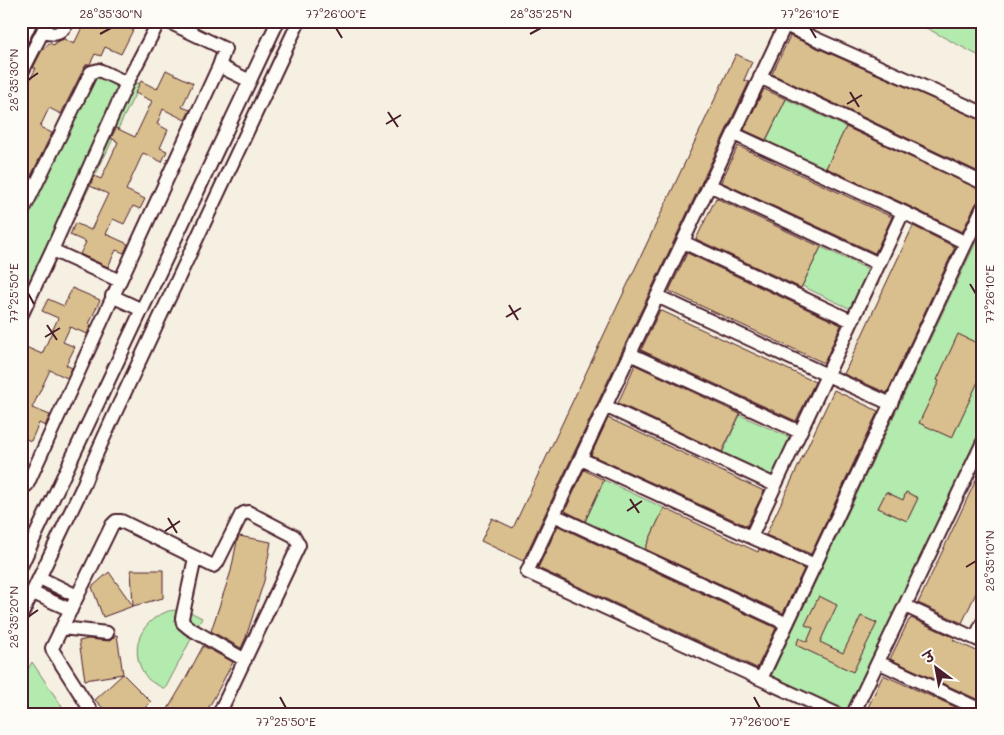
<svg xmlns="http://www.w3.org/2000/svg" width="1004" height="735" font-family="Mali,'Playpen Sans Deva',sans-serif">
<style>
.green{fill:#b3eaad;stroke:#7e846c}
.building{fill:#d9be8e;stroke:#4a1f2b}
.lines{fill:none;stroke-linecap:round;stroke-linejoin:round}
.minor-casing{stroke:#4a1f2b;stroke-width:16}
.minor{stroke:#fdfcf7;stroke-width:12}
.ticks{fill:none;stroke:#4a1f2b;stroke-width:2}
.neatline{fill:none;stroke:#4a1f2b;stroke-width:2}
.ticks-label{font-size:12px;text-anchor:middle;fill:#4a1f2b}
</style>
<rect width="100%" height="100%" fill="#f6f0e2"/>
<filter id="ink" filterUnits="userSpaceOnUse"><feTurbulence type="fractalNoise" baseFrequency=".02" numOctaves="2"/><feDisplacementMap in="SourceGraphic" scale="10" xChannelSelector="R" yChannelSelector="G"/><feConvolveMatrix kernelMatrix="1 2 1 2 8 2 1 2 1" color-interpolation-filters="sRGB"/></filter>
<g filter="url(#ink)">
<path class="green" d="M913 21H980L983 23V58Z
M99 64 140 84 21 327V223Z
M786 99 846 127 826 169 766 141Z
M983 227V427L847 714H846L770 678Z
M821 247 872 271 853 310 802 286Z
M740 415 793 439 775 478 722 454Z
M604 480 664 508 645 550 585 522Z
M186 610 202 618 165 689C160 686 152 683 148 679 128 655 137 623 166 612 172 609 179 611 186 610Z
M32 662 67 714H21V682Z"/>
<path class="building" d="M85 21H119L134 28 121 54 105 47 101 56 95 54 90 64 86 65 84 68 61 114 49 108 40 127 52 133 26 186 21 184V98L36 68H33L41 52 49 43 54 45 56 42 64 39 74 44Z
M790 36 983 121V174L772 74Z
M736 54 752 62 744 80 749 82 523 561 481 541 492 518 513 528Z
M166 70 193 83 182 107 190 110 185 120 163 109 157 124 168 130 160 148 167 151 162 162 143 153 126 190 145 199 140 209 133 206 124 224 113 219 106 234 128 244 124 253 116 250 108 267 80 254 86 242 70 235 75 223 91 230 108 194 90 186 94 176 101 179 118 142 111 138 116 128 135 137 152 101 135 93 141 81 157 89Z
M764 89 786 99 766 140 744 130Z
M846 127 983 191V195L981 199 976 204 962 232 907 205 826 168Z
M738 146 892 217 875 253 721 182Z
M716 198 821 247 801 288 696 239Z
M913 226 955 247 887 393 844 374Z
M687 253 841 325 824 363 669 291Z
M72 288 100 300 89 324 91 325 87 334 70 327 63 342 75 347 66 365 72 368 67 378 50 370 32 408 50 415 45 426 39 423 31 441 21 437V367L25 359 21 357V345L42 354 58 318 42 311 48 299 64 306Z
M660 310 815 382 796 421 641 350Z
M958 334 983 346V371L952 438 919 423 939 381 937 380Z
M635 365 740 414 722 452 618 403Z
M834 390 878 411 811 554 766 535Z
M608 418 764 491 747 526 591 455Z
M983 465V578L962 623 918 603Z
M584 470 604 480 585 521 565 511Z
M886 492 903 500 906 492 918 498 907 521 878 508Z
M664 508 758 552 759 549 804 569 783 613 645 549Z
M558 526 776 628 757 668 538 568Z
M239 536 271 542 264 581 246 637 241 648 211 631 231 571 237 541Z
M131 570H163V598L133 606Z
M109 572 133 606 103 617 92 587Z
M819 596 837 605 820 642 843 653 861 616 877 623 853 672 796 645 799 638 807 642 813 628 805 625Z
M911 618 955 638 953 640 983 654V702L890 659 909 620H910Z
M115 635H117L123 674 85 680 79 641 88 639 110 641 113 638Z
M203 646 233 662 214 698 205 714H165L185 680Z
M123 674 151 702 139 714H109L95 700Z
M883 675 960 709 958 714H865Z"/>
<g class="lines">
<defs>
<path id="minor" d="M167 21 225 49 219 66 250 81
M43 32C58 36 60 34 69 21
M21 38 24 36 31 21
M21 74 48 21
M760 77 983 183
M734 134 903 212
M709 185 879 264
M21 215 91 72 99 70 127 83
M683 242 852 321
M120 281 219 66
M112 296 142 310
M657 296 827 375 903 212 966 243
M21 316 52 250
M630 354 800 432
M605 406 775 485
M581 459 751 537
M21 488 27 485 120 281 52 250 127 83 159 21
M554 515 787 624
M195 558 182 618 183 623 189 628 245 660
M815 565 751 537 827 375 891 404
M21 566 278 21
M40 578 77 596
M33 593 71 610
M905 606 983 642
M21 616 83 486 90 468 116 411 299 21
M62 628 107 633
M975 638 983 622
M878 662 983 711
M761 679 983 207
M93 714 53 651 52 648 112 525 116 521H121L213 566 217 563 241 515 244 513 248 512 294 536 299 545 219 714
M837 714 527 572 785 25 983 113
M853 714 983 442"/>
</defs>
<use href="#minor" class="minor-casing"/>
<use href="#minor" class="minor"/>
</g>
</g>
<path class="ticks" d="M336 28 342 38M810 28 816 38M100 34 111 28M530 34 541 28M28 80 38 73M850 92 859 107M847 104 862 95M388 112 398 127M386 124 401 115M970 284 976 294M28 293 34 304M509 305 518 320M506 317 521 308M47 325 57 340M45 337 60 328M630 499 639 513M627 511 642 501M168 518 177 533M165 531 180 521M966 567 976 561M28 617 38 610M280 697 286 708M754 697 760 708"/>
<rect width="1004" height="735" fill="none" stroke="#fdfcf7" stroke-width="55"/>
<g transform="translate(936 668) rotate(328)" stroke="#fdfcf7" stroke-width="4" paint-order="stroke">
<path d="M0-4L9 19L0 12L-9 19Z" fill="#4a1f2b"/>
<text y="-8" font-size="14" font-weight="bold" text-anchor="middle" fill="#4a1f2b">उ</text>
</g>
<rect x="28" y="28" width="948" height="680" class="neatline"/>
<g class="ticks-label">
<text x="111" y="18">28°35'30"N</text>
<text x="336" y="18">77°26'00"E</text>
<text x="541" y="18">28°35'25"N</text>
<text x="810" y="18">77°26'10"E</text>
<text transform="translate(14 80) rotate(-90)" y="4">28°35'30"N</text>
<text transform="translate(14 293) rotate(-90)" y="4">77°25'50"E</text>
<text transform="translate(990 294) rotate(-90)" y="4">77°26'10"E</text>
<text transform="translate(990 561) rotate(-90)" y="4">28°35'10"N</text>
<text transform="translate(14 617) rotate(-90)" y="4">28°35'20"N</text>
<text x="286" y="726">77°25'50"E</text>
<text x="760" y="726">77°26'00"E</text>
</g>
</svg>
